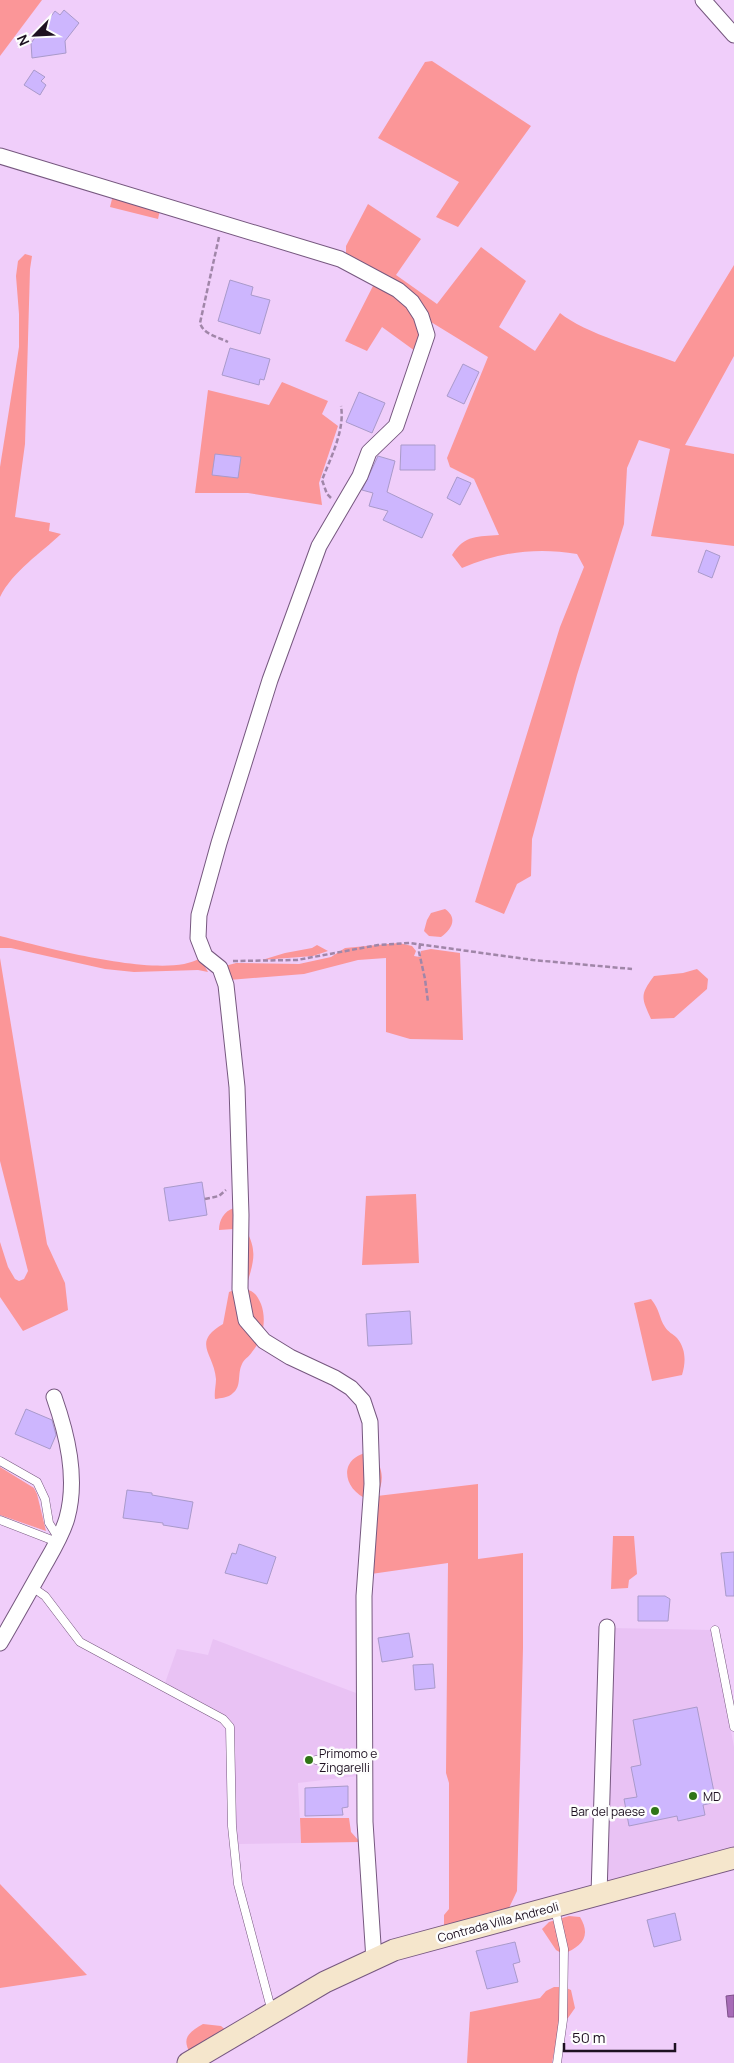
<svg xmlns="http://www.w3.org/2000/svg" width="734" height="2063" font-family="Manrope,sans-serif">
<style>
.built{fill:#e9c2f4}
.green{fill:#fb9698}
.water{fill:#a76bb7;stroke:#7e508a}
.building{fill:#cdb6fe;stroke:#a99aca}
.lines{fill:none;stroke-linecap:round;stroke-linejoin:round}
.lane-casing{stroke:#76587f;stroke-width:9}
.street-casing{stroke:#76587f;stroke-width:17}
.secondary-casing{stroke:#76587f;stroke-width:23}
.path{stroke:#a086a8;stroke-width:2.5;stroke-dasharray:5 2.5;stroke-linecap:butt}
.lane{stroke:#fff;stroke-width:8}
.street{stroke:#fff;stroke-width:15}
.secondary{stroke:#f5e6cc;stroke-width:21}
.poi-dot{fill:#307516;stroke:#fdfdfd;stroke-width:2}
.labels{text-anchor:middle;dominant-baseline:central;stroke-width:5;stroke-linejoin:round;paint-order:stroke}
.poi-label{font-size:12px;fill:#1e1121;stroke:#fdfdfd;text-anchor:start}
.street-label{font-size:12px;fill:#1e1121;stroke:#fdfdfd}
</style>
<rect width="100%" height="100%" fill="#f0cefa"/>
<path class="built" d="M610 1628 712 1630 734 1747V1850L604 1884Z
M213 1639 356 1693 357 1776 298 1783 301 1843 239 1844 236 1848 230 1723 219 1712 165 1683 177 1649 208 1655Z"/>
<path class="green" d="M0 0H42L0 56Z
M432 61 531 126 458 227 436 217 459 182 378 138 425 62Z
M113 195 160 210 158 219 110 207Z
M368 204 421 239 396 275 437 304 481 247 526 281 499 327 535 351 560 313C584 333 644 350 675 362L734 265V356L685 445 734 454V546L651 536 670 449 639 440 627 468 624 524 577 675 532 839 531 876 517 884 504 914 475 902 560 627 584 567 577 554C537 547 499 552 462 568L452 555C465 534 478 537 499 535L474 479 450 467 447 458 488 357 431 322 423 307 346 257V246Z
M25 254 32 256 30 269 25 444 15 517 50 523 49 531 61 534C41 553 13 571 0 597V467L19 347V314L16 276 18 261Z
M374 284C391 293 419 309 420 331 421 337 417 345 415 351L382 327 367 351 345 341Z
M282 382 328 401 322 414 338 426 319 483 322 505 248 493H195L208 390 269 405Z
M445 909C458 918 452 929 441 937L429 936 424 931 427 920 431 913Z
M0 936C40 946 166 981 200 958L208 972 198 970 134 972 105 969 11 948H0Z
M399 943 412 946 416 951 414 956 420 957 421 951 431 949 460 953 463 1040 410 1039 386 1032V958L358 960 304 974 229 980 225 966 236 963 299 964 331 957 345 948Z
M317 945 328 951 313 956 262 960 285 953 312 948Z
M0 958 47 1244 65 1283 68 1310 23 1331 0 1297V1242L8 1267 15 1279 19 1281 24 1279 28 1271 0 1161Z
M697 969 708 979 707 989 674 1018 651 1019C642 998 639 996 654 976L683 973Z
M416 1194 419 1263 362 1265 366 1196Z
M234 1208C254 1245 260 1247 245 1289 254 1291 257 1295 261 1304 267 1320 263 1339 252 1352 249 1357 244 1359 242 1364 237 1374 242 1386 233 1393 228 1398 221 1398 215 1399 214 1392 216 1386 216 1379 214 1353 191 1343 223 1324L229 1292 237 1289 234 1229 219 1230C219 1220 224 1211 234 1208Z
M651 1299C660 1310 659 1318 665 1327 668 1332 673 1334 677 1338 686 1349 686 1362 682 1375L652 1381 634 1303Z
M371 1452C383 1467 385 1479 377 1496L478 1484V1559L523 1553V1648L517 1891 508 1910 444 1926V1915L449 1909V1783L446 1773 448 1563 371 1574 369 1500C341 1489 338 1456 371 1452Z
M0 1467 34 1488 37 1494 46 1531 0 1515Z
M613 1536H634L637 1574 629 1580 628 1588 611 1589Z
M300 1818H349L351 1832 360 1842 301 1843Z
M0 1884 87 1975 0 1988Z
M569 1916 580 1917C592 1937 581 1947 563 1954L556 1950 542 1929 549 1922Z
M554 1987H564L571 1990 575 2008 568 2018 560 2021 552 2063H467L470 2012 540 1998 546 1991Z
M203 2024 221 2026 228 2032 191 2055C181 2038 188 2033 203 2024Z"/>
<path class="water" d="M734 1995V2017H728L726 1996Z"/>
<path class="building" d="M64 10 79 23 65 41 66 53 32 58 31 43 55 11 60 15Z
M34 70 45 77 41 81 46 85 40 95 24 85Z
M230 280 253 287 251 295 270 300 260 334 218 321Z
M230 348 270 359 264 380 260 379 259 385 222 375Z
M463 364 479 372 464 404 447 396Z
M359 392 385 403 372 433 346 422Z
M401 445H435V470H400Z
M215 454 241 457 238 478 212 475Z
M378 456 395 461 387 492 433 514 422 538 383 520 388 511 369 506 373 493 362 490Z
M457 477 471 483 460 505 447 498Z
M706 550 720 556 712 578 698 572Z
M202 1182 207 1215 169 1221 164 1188Z
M410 1311 412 1344 368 1346 366 1314Z
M26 1409 52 1420 56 1435 50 1449 15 1434Z
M127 1490 152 1493V1495L193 1502 188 1529 163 1525V1523L123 1518Z
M239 1544 276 1557 267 1584 225 1573 232 1553 236 1554Z
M734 1552V1596H726L721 1553Z
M638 1596H665L670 1599 668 1621H638Z
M409 1633 413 1657 382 1662 378 1638Z
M433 1664 435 1688 415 1690 413 1665Z
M697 1707 716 1802 703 1805 705 1815 678 1821 677 1816 629 1826 624 1799 637 1797 631 1767 641 1765 633 1720Z
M348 1786V1807L342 1808 343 1815 305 1816V1788Z
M675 1913 681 1940 654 1947 647 1920Z
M515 1942 520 1962 513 1964 518 1982 487 1989 476 1951Z"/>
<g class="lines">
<defs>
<path id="lane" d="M0 1461 37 1482 45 1499 49 1523 59 1539
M0 1520 57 1542
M32 1587 45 1596 80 1642 223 1719 230 1727 232 1826 238 1884 272 2012
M715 1630 734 1727
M316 1760 365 1765
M555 1909 564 1949 563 2020 557 2063"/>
<path id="street" d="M703 0 734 35
M0 156 340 259 398 290 412 302 421 316 427 335 396 426 369 452 360 476 319 546 270 680 219 843 199 915 198 938 205 956 220 968 226 985 237 1087 241 1215 240 1289 246 1320 264 1341 290 1357 335 1378 351 1388 363 1401 370 1422 372 1484 364 1596 365 1822 374 1960
M0 1643C14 1619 28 1594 42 1569 51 1553 62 1536 67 1518 78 1478 67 1434 54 1397
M599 1895 607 1627"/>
<path id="secondary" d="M188 2063 325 1982 394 1950 734 1858"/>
</defs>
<use href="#lane" class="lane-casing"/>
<use href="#street" class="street-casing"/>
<use href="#secondary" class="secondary-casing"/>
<path class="path" d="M219 237 200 323C203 334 218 337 228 342
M331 498 327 494 322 480C331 457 345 430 341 406
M420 944 419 952 425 979 428 1002
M233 961 297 960 378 945 410 943 533 960 632 969
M205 1199 219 1196 226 1190"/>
<use href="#lane" class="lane"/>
<use href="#street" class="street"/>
<use href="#secondary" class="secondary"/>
</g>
<g class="poi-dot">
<circle cx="309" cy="1760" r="5"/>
<circle cx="693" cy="1796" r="5"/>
<circle cx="655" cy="1811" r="5"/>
</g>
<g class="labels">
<g class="poi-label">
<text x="319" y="1753">Primomo e<tspan x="319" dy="14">Zingarelli</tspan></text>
<text x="703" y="1796">MD</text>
<text x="645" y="1811" text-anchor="end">Bar del paese</text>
</g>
<g class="street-label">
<text transform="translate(498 1922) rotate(-15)">Contrada Villa Andreoli</text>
</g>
</g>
<g transform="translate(35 35) rotate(246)" stroke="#fdfdfd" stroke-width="4" paint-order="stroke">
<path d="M0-4L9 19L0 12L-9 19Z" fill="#1e1121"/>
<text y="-8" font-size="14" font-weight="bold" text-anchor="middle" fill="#1e1121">N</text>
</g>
<path d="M564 2043v8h111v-8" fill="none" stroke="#1e1121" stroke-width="2.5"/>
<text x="572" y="2043" font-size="15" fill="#1e1121" stroke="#fdfdfd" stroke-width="4" paint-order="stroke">50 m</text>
</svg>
